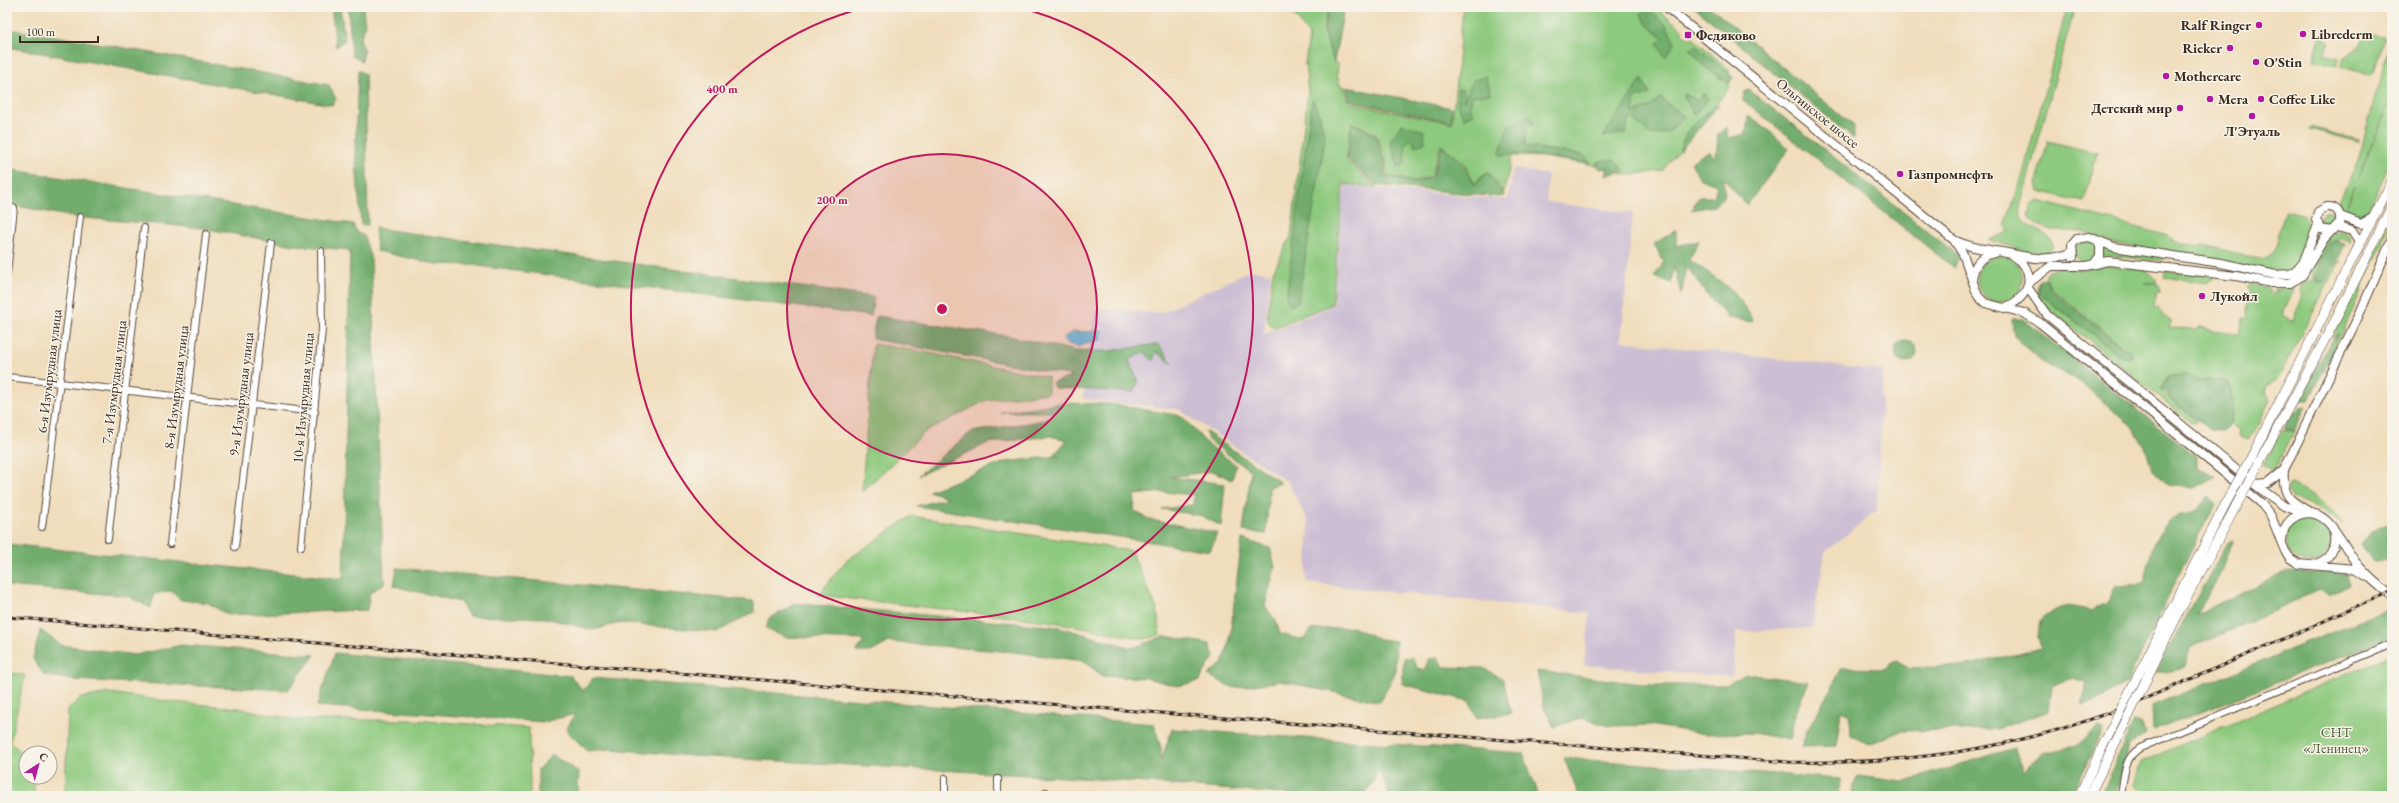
<svg xmlns="http://www.w3.org/2000/svg" width="2399" height="803" font-family="'EB Garamond',serif">
<style>
.industrial{fill:#ccbed3}
.green{fill:#8dc97e;stroke:#647a4e}
.forest{fill:#72ad6d;stroke:#566c46}
.water{fill:#55b7d3;stroke:#487078}
.lines{fill:none;stroke-linecap:round;stroke-linejoin:round}
.minor-casing{stroke:#564536;stroke-width:8}
.secondary-casing{stroke:#564536;stroke-width:10}
.primary-casing{stroke:#564536;stroke-width:10}
.minor{stroke:#fff;stroke-width:6}
.secondary{stroke:#fff;stroke-width:8}
.primary{stroke:#fff;stroke-width:9}
.rail-casing{stroke:#3b2a1e;stroke-width:3}
.rail{stroke:#f7f3e8;stroke-width:1.5;stroke-dasharray:4.5;stroke-linecap:butt}
.primary-bridge-casing{stroke:#564536;stroke-width:10;stroke-linecap:butt}
.primary-bridge{stroke:#fff;stroke-width:9}
.ring{fill:none;stroke:#c2185b;stroke-width:2}
.poi-dot{fill:#b5179e;stroke:#f7f3e8;stroke-width:1.5}
.labels{text-anchor:middle;dominant-baseline:central;stroke-width:3;stroke-linejoin:round;paint-order:stroke}
.poi-label{font-size:14px;font-weight:bold;fill:#3b2a1e;stroke:#f7f3e8;text-anchor:start}
.street-label{font-size:14px;fill:#3b2a1e;stroke:#f7f3e8}
.park-label{font-size:14px;fill:#545a3b;stroke:#f7f3e8}
.centre{fill:#c2185b;stroke:#f7f3e8;stroke-width:2}
.ring-label{font-size:12px;text-anchor:middle;font-weight:bold;fill:#c2185b;stroke:#f7f3e8;stroke-width:3;stroke-linejoin:round;paint-order:stroke}
</style>
<rect width="100%" height="100%" fill="#f7f3e8"/>
<filter id="ink" filterUnits="userSpaceOnUse"><feTurbulence type="fractalNoise" baseFrequency=".025" numOctaves="2"/><feDisplacementMap in="SourceGraphic" scale="8" xChannelSelector="R" yChannelSelector="G"/><feConvolveMatrix kernelMatrix="1 2 1 2 8 2 1 2 1" color-interpolation-filters="sRGB"/></filter>
<filter id="wash" filterUnits="userSpaceOnUse"><feTurbulence type="fractalNoise" baseFrequency=".012" numOctaves="4" result="noise"/><feDisplacementMap in="SourceGraphic" scale="16" xChannelSelector="R" yChannelSelector="G"/><feGaussianBlur stdDeviation="0.9" result="paint"/><feColorMatrix in="noise" values="0 0 0 0 0 0 0 0 0 0 0 0 0 0 0 0 0 1.4 0 .05"/><feComposite in="paint" operator="in"/></filter>
<g filter="url(#wash)">
<rect width="100%" height="100%" fill="#f0ddbc"/>
<path class="industrial" d="M1513 168 1548 175 1546 202 1633 213 1621 341 1883 371 1877 510 1825 552 1812 628 1736 632 1733 677 1584 665 1590 613 1306 583 1309 523 1288 482 1178 409 1083 399 1095 309 1161 313 1251 270 1271 273 1264 334 1333 305 1344 185 1508 200Z"/>
<path class="green" d="M1285 7H1328L1323 31 1334 62 1338 65 1337 75 1340 85 1344 86 1349 103 1452 123 1463 7H1655L1682 29V33L1690 39 1692 37 1729 69V88L1662 171 1626 175 1593 165 1542 157 1512 156 1503 197 1502 190 1488 172 1474 183 1465 163 1441 145 1431 176 1414 182 1386 175V162L1376 134 1352 122 1346 159 1376 187 1343 184 1332 304 1273 328 1267 319 1273 272 1291 236 1308 92 1305 64 1309 36 1296 17 1287 11Z
M2067 7H2075L2020 207C2022 231 2037 225 2051 239L2053 245 2051 250 2037 254 1989 240 2006 233 2008 229 2005 225 2021 181Z
M2366 33 2384 36 2374 72 2370 75 2341 67 2344 58 2358 48Z
M2321 34 2324 40 2329 43 2324 54 2339 58 2337 66 2314 60Z
M2392 34V95L2358 177 2392 96V159L2366 215 2355 218 2347 215 2349 213 2346 208 2355 186 2345 208 2348 214 2345 215 2341 213 2339 201 2358 161Z
M2310 127 2359 140V142L2309 129Z
M2048 141 2097 153 2084 202 2039 191 2037 182Z
M2039 201 2168 236C2179 244 2191 246 2204 245L2259 259C2284 257 2275 226 2287 211L2304 216C2318 237 2305 250 2295 270L2280 273 2112 243C2105 240 2098 236 2091 234 2072 228 2041 237 2029 216L2032 204Z
M2320 219a8 8 0 1 1 16 0a8 8 0 1 1-16 0Z
M2392 216V222L2325 371 2323 366 2332 354 2338 333 2332 338Z
M2338 231 2348 234 2351 243 2341 239 2328 243 2321 256 2315 282H2325L2330 268 2341 259 2278 379 2267 386 2265 392 2270 400 2256 429 2248 440 2238 437 2239 431 2231 425 2233 403 2229 381 2198 380 2187 375 2168 376 2160 390 2197 421 2193 424 2043 304 2037 294 2039 295 2037 286 2039 281V293L2119 355 2130 358 2132 352 2125 349 2052 289 2044 276 2048 270 2061 267 2078 270 2104 265 2147 270 2156 279V283L2145 284H2158L2160 291H2156L2154 308H2159L2164 317 2170 320V328L2199 329V326L2212 331 2238 334 2241 330 2242 319 2246 318 2250 289 2248 287 2250 284 2270 289 2269 293 2272 295 2275 290 2289 287 2297 282 2282 316 2292 321 2303 297 2300 291 2303 278 2306 284 2312 279C2315 260 2319 240 2338 231Z
M2075 252a11 11 0 1 1 22 0a11 11 0 1 1-22 0Z
M2102 245 2168 257 2162 261 2101 255Z
M1977 279a23 23 0 1 1 46 0a23 23 0 1 1-46 0Z
M2166 271 2215 277 2207 283 2164 277Z
M873 344 918 351 1048 377V393L987 400 925 432 862 492Z
M2283 429 2294 432 2274 471 2263 465Z
M2292 484C2304 488 2339 513 2342 524L2320 508 2292 498 2288 489 2289 485Z
M911 516 1131 551 1157 609 1160 635 1145 639 1048 621 818 595 846 561Z
M2286 539a23 23 0 1 1 46 0a23 23 0 1 1-46 0Z
M2392 655V796H2152L2134 785 2141 762Z
M7 672 25 675 10 742 26 756V777H34V796H7Z
M110 693 173 702 239 708 297 720H413L529 728 530 796H65L68 709 81 698Z"/>
<path class="forest" d="M331 7H340L345 40 336 47Z
M348 7H363L365 26 360 39 364 50 362 61 352 56Z
M1329 7H1344L1334 62 1324 32Z
M1694 7H1710L1854 126V139Z
M1647 9 1666 24 1675 44 1665 57 1657 43 1663 37 1647 25 1641 14Z
M7 29 86 41 329 85 336 99 332 105 7 47Z
M1696 46 1733 77 1729 84 1703 65 1690 49Z
M358 70 365 74 368 225H361L355 148Z
M1486 76 1491 94 1472 96 1470 107 1474 114 1464 118 1458 106V89L1464 90V101L1472 81Z
M1642 79 1650 94 1635 98 1633 113 1652 106 1660 97 1684 117 1668 133 1652 136 1636 122 1629 118 1626 133 1603 137Z
M1346 87 1452 108V122L1350 101Z
M1749 90 1959 256 1954 268 1743 100 1744 92Z
M1704 92 1708 99 1694 115 1683 94 1698 100Z
M1312 99 1320 116 1325 139 1298 302 1291 306 1286 298Z
M1719 104 1680 151C1682 132 1702 114 1719 104Z
M1530 115 1534 122 1526 129 1525 146 1584 155 1590 163 1525 154 1499 155 1508 127Z
M1748 116 1767 129 1789 149 1747 205 1723 178 1725 196 1714 206 1691 210 1699 197H1714L1717 185 1700 179 1691 162 1709 151 1716 158 1718 134 1727 126 1728 138 1746 134Z
M1352 123 1375 135 1385 164 1384 175 1414 183 1432 177 1442 146 1464 164 1474 184 1488 173 1501 191V197L1376 185 1347 158Z
M1402 124 1424 131 1425 143 1415 146 1412 137 1405 145V164L1398 167 1390 141Z
M1604 160H1615L1624 171 1606 175 1609 167 1600 169 1596 163Z
M7 169 353 224 356 232 364 236 371 260 384 583 370 593 367 610 228 615 208 603 181 600 171 591 154 594 151 608 128 596 7 586V544L343 579 350 250 293 245 203 228 73 217 7 204Z
M375 228 874 297 871 316 470 265 435 264 377 251Z
M1676 230V246L1699 241 1689 260C1715 277 1741 292 1753 322L1729 318 1706 294 1687 266 1681 295 1674 265 1671 283 1654 277 1664 262 1654 244Z
M2335 241 2345 244C2340 261 2330 265 2325 282L2316 281 2321 256 2328 244Z
M2045 278 2051 290 2124 349 2131 350 2132 357H2124L2119 355 2039 293V280Z
M876 316 1008 336 1076 351H1109L1158 344 1173 364 1156 352 1153 361 1144 352 1129 360 1139 382 1133 392 1054 388 1052 383 1073 376 872 339Z
M2012 319H2023L2196 456V467L2216 476 2194 488 2167 485 2152 470 2145 446 2131 425 2072 376 2046 365 2014 336Z
M2338 334 2331 354 2322 366 2324 372 2309 399H2299L2331 341Z
M1895 352a11 11 0 1 1 22 0a11 11 0 1 1-22 0Z
M2188 375 2198 380 2229 381 2233 403 2231 424 2224 430 2210 429 2172 400 2167 393 2161 390 2169 376Z
M1061 403 1112 404 1182 416 1208 445 1236 465 1232 480 1213 471 1170 477 1225 484 1221 526 1202 516 1162 509 1193 505 1194 495 1162 492 1135 495 1134 511 1151 520 1217 533 1210 551 916 506 948 498 929 491 1005 462 1059 456 1054 455 1067 440 1050 436 988 443 919 475 971 432 1040 421 1057 412H1000Z
M2306 406 2294 431 2285 428 2292 413 2297 412 2300 407Z
M1205 431 1281 483 1269 487 1266 534 1243 531 1251 471 1208 440Z
M2208 496 2216 504 2197 538 2127 682 2097 701 2082 705 2087 683 2072 678 2052 686 2049 711 1998 729 1901 731 1869 744 1851 736 1850 715 1841 711 1836 746 1801 747 1807 731 1842 668 1884 669 1896 660 1909 668 1962 666 2041 649 2038 636 2040 621C2061 605 2065 603 2090 611L2107 603 2116 586 2144 584 2154 541 2168 522 2177 515 2195 511Z
M2392 521V561L2373 562 2361 544 2372 530Z
M1242 539 1270 548 1275 567 1265 606 1276 621 1280 634 1304 640 1311 630 1352 627 1379 639 1396 641 1395 673 1380 702 1281 681 1233 688 1208 675 1222 664 1229 644Z
M2233 540 2223 569 2197 614 2287 571 2346 574 2349 585 2328 594 2320 590 2303 597 2190 649 2185 666 2172 672H2155L2228 542Z
M397 568 754 601V612L717 632 620 623 593 630 546 618 469 616 460 602 394 586Z
M793 603 1059 627 1132 648 1165 636 1210 644 1214 657 1199 681 1177 686 1146 678 1102 676 1084 661 1013 652 889 642 871 652H856L865 640 785 637 766 629 769 618 786 610Z
M2392 608V637L2153 731 2152 706Z
M40 630 61 645 135 655 182 645 315 655 288 690 72 680 44 675 33 659Z
M335 653 571 676 583 691 593 678 1154 724 1161 748V761L1172 729 1523 753 1539 796H1390L1379 771 1366 794 1360 796 1295 795 1097 779 691 756 611 749 587 751 566 730 575 714 544 722 317 706Z
M1412 657 1417 668 1426 670 1428 659 1438 658 1444 667 1483 668 1503 679 1511 713 1477 718 1469 701 1402 684 1404 658Z
M1537 671 1650 685H1726L1746 674 1809 682 1795 713 1790 740 1754 733 1705 734 1650 725 1610 726 1580 718 1554 727 1544 708Z
M2134 721 2141 723 2146 734 2128 746 2116 796H2100Z
M2098 728 2103 731 2071 796H1851L1857 776 1903 782 2014 748 2024 771 2043 753 2076 746Z
M552 755 579 772 578 796H538V769Z
M1564 758 1840 779 1839 796H1579Z"/>
<path class="water" d="M1102 331 1100 340 1077 347 1066 343 1063 338 1072 332Z"/>
</g>
<g filter="url(#ink)">
<g class="lines">
<defs>
<path id="minor" d="M7 273 14 208
M7 377 315 412
M42 527 80 217
M108 539 144 228
M170 544 206 234
M235 547 271 243
M301 547 322 329 321 251
M1046 792 1047 796
M945 796V778
M998 796V779
M2121 796C2124 778 2123 758 2140 748L2392 644"/>
<path id="secondary" d="M1666 7 1954 240C1970 248 1984 249 2002 252 2027 257 2046 263 2071 253
M2340 216 2361 224 2374 217
M2337 227 2352 231 2358 241V249
M1954 240 1963 254 1978 296 1985 303 2024 313 2040 323 2260 502 2271 516 2285 551 2290 558 2299 564 2354 569 2368 577
M2073 257 2072 245 2077 239 2089 237 2114 247 2221 263 2276 275 2289 274 2295 272 2303 263 2318 225
M2094 264 2100 256V246L2097 241
M1972 279C1974 265 1981 255 1995 253
M2030 282 2051 266H2086L2108 261 2236 276 2272 283H2290L2302 276 2324 239 2340 222C2341 212 2336 206 2326 207L2318 212 2316 220 2321 229 2331 231
M2028 288 2047 315 2254 484 2284 506 2303 513
M2006 307C2030 298 2038 271 2014 256
M2254 484 2268 483 2284 470
M2312 513C2289 501 2282 496 2284 470L2359 315 2392 239
M2282 541C2283 530 2286 521 2297 516 2328 501 2342 547 2358 565 2368 577 2380 587 2392 596
M2312 565C2329 561 2338 548 2333 531"/>
<path id="primary" d="M2252 456 2392 181
M2259 463 2338 315 2392 206
M2146 680 2179 612 2237 504
M2129 693 2227 501
M2079 796 2110 731
M2089 796 2127 719"/>
</defs>
<use href="#minor" class="minor-casing"/>
<use href="#secondary" class="secondary-casing"/>
<use href="#primary" class="primary-casing"/>
<use href="#minor" class="minor"/>
<use href="#secondary" class="secondary"/>
<use href="#primary" class="primary"/>
<defs>
<path id="rail" d="M7 617 1097 708 1788 762C1872 764 1954 757 2035 736 2100 720 2161 692 2223 665 2279 641 2336 616 2392 591"/>
</defs>
<use href="#rail" class="rail-casing"/>
<use href="#rail" class="rail"/>
<defs>
<path id="primary-bridge" d="M2227 501 2252 456
M2237 504 2259 463
M2127 719 2146 680
M2110 731 2129 693"/>
</defs>
<use href="#primary-bridge" class="primary-bridge-casing"/>
<use href="#primary-bridge" class="primary-bridge"/>
</g>
</g>
<circle cx="942" cy="309" r="155" fill="#c2185b" fill-opacity=".12"/>
<g class="ring">
<circle cx="942" cy="309" r="155"/>
<path d="M1017 7A311 311 0 1 1 867 7"/>
</g>
<g class="poi-dot">
<circle cx="2259" cy="25" r="4"/>
<circle cx="2303" cy="34" r="4"/>
<rect x="1684" y="31" width="8" height="8" rx="2"/>
<circle cx="2230" cy="48" r="4"/>
<circle cx="2256" cy="62" r="4"/>
<circle cx="2166" cy="76" r="4"/>
<circle cx="2210" cy="99" r="4"/>
<circle cx="2261" cy="99" r="4"/>
<circle cx="2180" cy="108" r="4"/>
<circle cx="2252" cy="116" r="4"/>
<circle cx="1900" cy="174" r="4"/>
<circle cx="2202" cy="296" r="4"/>
</g>
<g class="labels">
<g class="poi-label">
<text x="2251" y="25" text-anchor="end">Ralf Ringer</text>
<text x="2311" y="34">Librederm</text>
<text x="1696" y="35">Федяково</text>
<text x="2222" y="48" text-anchor="end">Rieker</text>
<text x="2264" y="62">O'Stin</text>
<text x="2174" y="76">Mothercare</text>
<text x="2218" y="99">Мега</text>
<text x="2269" y="99">Coffee Like</text>
<text x="2172" y="108" text-anchor="end">Детский мир</text>
<text x="2252" y="131" text-anchor="middle">Л'Этуаль</text>
<text x="1908" y="174">Газпромнефть</text>
<text x="2210" y="296">Лукойл</text>
</g>
<g class="street-label">
<text transform="translate(1818 113) rotate(39)">Ольгинское шоссе</text>
<text transform="translate(49 371) rotate(-83)">6-я Изумрудная улица</text>
<text transform="translate(114 382) rotate(-83)">7-я Изумрудная улица</text>
<text transform="translate(176 387) rotate(-83)">8-я Изумрудная улица</text>
<text transform="translate(241 394) rotate(-83)">9-я Изумрудная улица</text>
<text transform="translate(303 398) rotate(-85)">10-я Изумрудная улица</text>
</g>
<g class="park-label">
<text x="2336" y="732">СНТ<tspan x="2336" dy="16">«Ленинец»</tspan></text>
</g>
</g>
<circle cx="942" cy="309" r="6" class="centre"/>
<g class="ring-label">
<text x="722" y="93">400 m</text>
<text x="832" y="204">200 m</text>
</g>
<rect width="2399" height="803" fill="none" stroke="#f7f3e8" stroke-width="24"/>
<g transform="translate(38 765) rotate(36)"><circle r="19" fill="#f7f3e8" stroke="#aca397"/>
<path d="M0-3L7 15L0 10L-7 15Z" fill="#b5179e"/>
<text y="-6" font-size="11" font-weight="bold" text-anchor="middle" fill="#3b2a1e">С</text>
</g>
<path d="M20 36v6h78v-6" fill="none" stroke="#3b2a1e" stroke-width="2"/>
<text x="26" y="36" font-size="12" fill="#3b2a1e" stroke="#f7f3e8" stroke-width="3" paint-order="stroke">100 m</text>
</svg>
